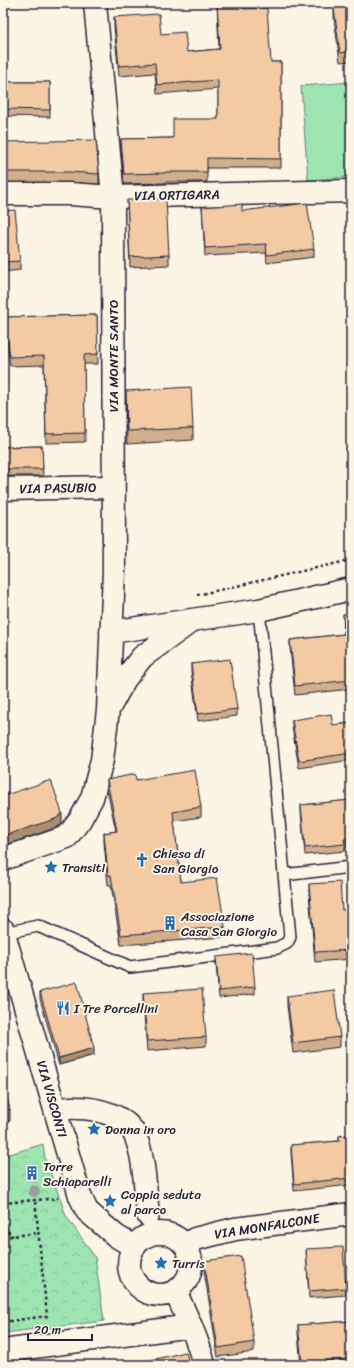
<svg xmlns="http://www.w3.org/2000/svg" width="354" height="1368" font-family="Sriracha,sans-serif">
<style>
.green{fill:#9ee4b1;stroke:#608376}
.park{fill:url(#park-crowns);stroke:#608376}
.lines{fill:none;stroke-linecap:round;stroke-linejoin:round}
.service-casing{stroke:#22223b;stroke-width:14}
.minor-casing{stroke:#22223b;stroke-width:25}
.path{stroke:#22223b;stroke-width:2.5;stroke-dasharray:3 3;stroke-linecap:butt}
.service{stroke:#fcf5e5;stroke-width:11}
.minor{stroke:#fcf5e5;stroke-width:22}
.tree{fill:#98a19b}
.wall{fill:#d1ae8c;stroke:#22223b}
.shaded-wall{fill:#aa8d72;stroke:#22223b}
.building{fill:#f3caa3;stroke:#22223b}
.labels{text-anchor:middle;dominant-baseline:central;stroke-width:4;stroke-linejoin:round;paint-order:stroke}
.street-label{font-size:13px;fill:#22223b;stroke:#fcf5e5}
.poi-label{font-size:13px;fill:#22223b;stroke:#fcf5e5;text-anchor:start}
</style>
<defs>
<pattern id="park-crowns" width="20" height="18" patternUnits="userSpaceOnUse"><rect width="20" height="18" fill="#9ee4b1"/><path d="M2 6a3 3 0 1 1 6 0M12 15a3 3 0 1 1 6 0" fill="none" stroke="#88c399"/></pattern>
</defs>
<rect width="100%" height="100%" fill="#fcf5e5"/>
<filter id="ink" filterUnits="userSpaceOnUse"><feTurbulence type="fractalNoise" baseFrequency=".025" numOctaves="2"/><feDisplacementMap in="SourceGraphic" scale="8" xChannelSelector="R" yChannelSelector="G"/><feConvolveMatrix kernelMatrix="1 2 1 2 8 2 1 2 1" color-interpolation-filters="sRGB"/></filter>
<g filter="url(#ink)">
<path class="green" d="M351 82V177L308 180 301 86Z"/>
<path class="park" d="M43 1144 45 1159 60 1198 66 1216 95 1257 104 1321 3 1333V1156Z"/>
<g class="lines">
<defs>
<path id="service" d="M284 875 351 867
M4 933 38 926 130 967 277 948 287 943 290 937 259 610"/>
<path id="minor" d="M95 3 113 197 114 571 108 710
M3 194H70L113 197 351 191
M3 489 113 487
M111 632 259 610 351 589
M3 859 67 837 80 820 92 798 102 760 108 710 125 679 142 657 193 620
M3 930 80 1196 87 1211 116 1236 133 1246
M55 1110C62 1109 70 1107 77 1108 96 1108 124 1115 134 1133 145 1156 145 1190 148 1215
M129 1264a31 31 0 1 1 62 0a31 31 0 1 1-62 0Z
M186 1245 195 1239 235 1229 351 1214
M175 1291C186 1315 198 1339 204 1365
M3 1351 191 1326"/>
</defs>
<use href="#service" class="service-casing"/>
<use href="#minor" class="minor-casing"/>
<path class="path" d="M197 595 351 560
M3 1203 58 1198
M3 1227 13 1236
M3 1237 39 1233
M3 1322 47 1316 35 1200"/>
<use href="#service" class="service"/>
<use href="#minor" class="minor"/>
</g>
<circle class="tree" cx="34" cy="1191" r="6"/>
<path class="wall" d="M217 4 244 9 271 62H281V168H207V182H165V183L124 184 121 149V139L173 138 218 119V89L157 94 155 73 119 76 114 27V17L161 34 187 52 219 49Z
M351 6V61L340 62 334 18V8Z
M3 82H50V117L3 116Z
M3 142 99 174V184L70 182H3Z
M127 200 169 255V265L130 267Z
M202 207 242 211 314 249V257L267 263 266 253 205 256Z
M3 211 20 261V270L3 272Z
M97 315 98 364H84L85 442 46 443 44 365 10 366 8 350H3V317Z
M126 391 193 428V440L127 444Z
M42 446 43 476H3V447Z
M351 613V689L295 695 290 648V640L344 634 343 614Z
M191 664 237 709V716L198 721 191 671Z
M292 720 333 725 351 723V761V760L299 768 292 727Z
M107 780H136L201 807V817L174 821 181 882 225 927V937L121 945 111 885H108L104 842V833L116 831 107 790Z
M351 800V846H345V851L305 855 301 812V805Z
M309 884 342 910 351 909V959L315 962 309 893Z
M216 957 255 987V994L219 998 216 964Z
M40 992 94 1055 59 1065 40 999Z
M143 993 206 1037V1046L147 1051 143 1003Z
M287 996 340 1037V1047L293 1053 287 1006Z
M351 1135V1185L294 1191 291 1152V1145L339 1141V1136Z
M306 1249 346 1288V1295L309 1298Z
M204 1261 254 1342V1352L218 1357 204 1271Z
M351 1321V1365H301L298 1334V1325Z"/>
<path class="shaded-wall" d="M62 813V823L61 825 55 828 3 846V836Z
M94 1048V1055L59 1065V1058Z
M10 1109V1121L3 1123V1111Z"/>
<path class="building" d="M230 3H243L244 9 267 8 271 62H281V159L207 158V172H165V173L124 174 121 139 173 138V119H218V80L157 85 155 63 119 66 114 17 159 14 161 34 185 32 187 52 220 49 217 4Z
M351 6V51L340 53 334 8Z
M3 82H50V110L3 109Z
M96 140 99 174 70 172H3V142Z
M166 199 169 255 130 257 127 200Z
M307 203 314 249 267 255 266 244 205 248 202 207 242 204V211Z
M15 210 20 261 3 262V211Z
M97 315 98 354 84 355 85 433 46 434 44 356 10 357 8 341H3V317Z
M191 387 193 428 127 431 126 391Z
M42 446 43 469H3V447Z
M351 613V680L295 686 290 640 345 634 343 614Z
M230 659 237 709 198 714 191 664Z
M331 714 333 725 351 723V754V753L299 761 292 720Z
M195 770 201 807 173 812 181 882 217 878 225 927 121 935 111 875H108L104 833 117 831 107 780 135 774 136 780Z
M51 780 62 813 61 815 55 819 3 836V796Z
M351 800V839H344L345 844 305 848 301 805Z
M340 882 342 910 351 909V950L315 952 309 884Z
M252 953 255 987 219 991 216 957Z
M77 982 94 1048 59 1058 40 992Z
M202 989 206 1037 147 1041 143 993Z
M334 990 340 1037 293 1043 287 996Z
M3 1083 10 1109 3 1111Z
M351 1135V1178L294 1184 291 1145 339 1141V1136Z
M343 1247 346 1288 309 1291 306 1249Z
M241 1256 254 1342 218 1348 204 1261Z
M351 1321V1365H347V1359L302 1363 298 1325Z
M186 1352 189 1365H152L151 1360Z
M25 1360 26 1365H3V1364Z"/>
</g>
<defs>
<symbol id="church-bare" viewBox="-9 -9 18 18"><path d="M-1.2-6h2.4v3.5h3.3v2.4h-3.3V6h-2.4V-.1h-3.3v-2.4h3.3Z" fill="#1f6fb2" stroke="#fcf5e5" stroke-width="2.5" paint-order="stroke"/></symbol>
<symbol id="sight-bare" viewBox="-9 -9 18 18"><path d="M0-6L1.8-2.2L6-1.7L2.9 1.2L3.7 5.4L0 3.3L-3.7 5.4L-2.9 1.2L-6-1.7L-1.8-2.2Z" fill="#1f6fb2" stroke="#fcf5e5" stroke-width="2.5" paint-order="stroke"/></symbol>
<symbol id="building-bare" viewBox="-9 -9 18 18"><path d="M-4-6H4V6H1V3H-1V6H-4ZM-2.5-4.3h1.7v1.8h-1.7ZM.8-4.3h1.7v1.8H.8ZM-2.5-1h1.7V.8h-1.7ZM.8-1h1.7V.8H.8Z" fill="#1f6fb2" stroke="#fcf5e5" stroke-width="2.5" paint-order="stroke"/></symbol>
<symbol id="restaurant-bare" viewBox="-9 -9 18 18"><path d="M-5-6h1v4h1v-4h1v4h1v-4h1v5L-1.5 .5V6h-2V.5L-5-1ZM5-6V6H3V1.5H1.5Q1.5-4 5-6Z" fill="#1f6fb2" stroke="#fcf5e5" stroke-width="2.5" paint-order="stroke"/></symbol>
</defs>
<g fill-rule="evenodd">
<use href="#church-bare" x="132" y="850" width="20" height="20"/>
<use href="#sight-bare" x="41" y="857" width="20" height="20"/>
<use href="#building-bare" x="160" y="913" width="20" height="20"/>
<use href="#restaurant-bare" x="53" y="998" width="20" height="20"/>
<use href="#sight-bare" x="84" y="1119" width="20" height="20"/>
<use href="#building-bare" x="22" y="1163" width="20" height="20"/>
<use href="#sight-bare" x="100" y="1191" width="20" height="20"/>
<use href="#sight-bare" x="151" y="1253" width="20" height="20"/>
</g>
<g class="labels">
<g class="street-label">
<text transform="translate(177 195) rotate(-1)">VIA ORTIGARA</text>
<text transform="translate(113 356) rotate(-90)">VIA MONTE SANTO</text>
<text transform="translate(58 488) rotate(-1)">VIA PASUBIO</text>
<text transform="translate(52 1099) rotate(74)">VIA VISCONTI</text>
<text transform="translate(267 1226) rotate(-9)">VIA MONFALCONE</text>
</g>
<g class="poi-label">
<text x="153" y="853">Chiesa di<tspan x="153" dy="15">San Giorgio</tspan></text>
<text x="62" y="867">Transiti</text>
<text x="181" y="916">Associazione<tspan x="181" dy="15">Casa San Giorgio</tspan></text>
<text x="74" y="1008">I Tre Porcellini</text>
<text x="105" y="1129">Donna in oro</text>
<text x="43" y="1166">Torre<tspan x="43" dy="15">Schiaparelli</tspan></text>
<text x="121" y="1194">Coppia seduta<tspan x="121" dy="15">al parco</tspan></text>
<text x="172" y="1263">Turris</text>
</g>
</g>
<rect width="354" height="1368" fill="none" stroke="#fcf5e5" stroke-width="16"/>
<rect x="8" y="8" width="338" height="1352" fill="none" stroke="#22223b" stroke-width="1.5" filter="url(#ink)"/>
<path d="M28 1334v6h64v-6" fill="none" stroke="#22223b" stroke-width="2"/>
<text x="34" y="1334" font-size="12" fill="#22223b" stroke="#fcf5e5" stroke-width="3" paint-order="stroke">20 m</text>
</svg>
